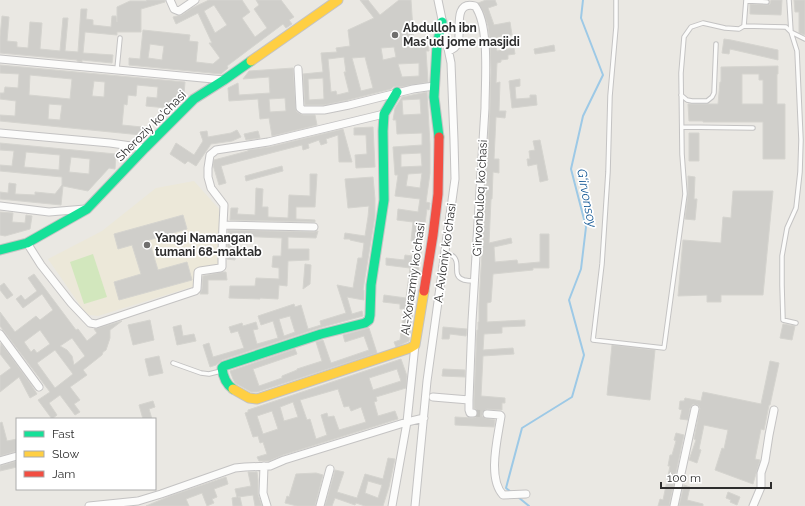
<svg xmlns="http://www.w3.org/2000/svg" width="805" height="506" font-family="Raleway,sans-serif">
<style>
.education{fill:#ece8d9}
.pitch{fill:#d2e7bd}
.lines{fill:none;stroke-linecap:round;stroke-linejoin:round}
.stream{stroke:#9dc9e6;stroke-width:2}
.building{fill:#cfceca;stroke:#d5d4cf;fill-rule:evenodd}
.street-tunnel{stroke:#c4c3bf;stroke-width:7;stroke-dasharray:7 3.5;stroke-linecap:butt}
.lane-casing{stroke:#c4c3c3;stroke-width:5.5}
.street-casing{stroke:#c4c3c3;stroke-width:9}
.fast-casing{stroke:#c4c3c3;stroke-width:11}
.slow-casing{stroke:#c4c3c3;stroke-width:11}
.jam-casing{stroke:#c4c3c3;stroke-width:11}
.lane{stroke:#fcfcfb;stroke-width:3.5}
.street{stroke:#fcfcfb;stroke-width:7}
.fast{stroke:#16e098;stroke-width:9}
.slow{stroke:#ffcf43;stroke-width:9}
.jam{stroke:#f24e42;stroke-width:9}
.poi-dot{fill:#6f6e6d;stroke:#fff;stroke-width:1.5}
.labels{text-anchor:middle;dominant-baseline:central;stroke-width:3.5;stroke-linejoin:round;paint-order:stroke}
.poi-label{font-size:12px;font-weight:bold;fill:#2d2d2d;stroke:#fff;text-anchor:start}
.street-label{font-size:12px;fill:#2d2d2d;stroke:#fff}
.water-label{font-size:13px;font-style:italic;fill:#175a96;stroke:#fff}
</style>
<rect width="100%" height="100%" fill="#eae8e3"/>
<path class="education" d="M194 181 219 209V265L195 269V286L98 316 89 315 84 311 48 259 102 231 156 188Z"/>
<path class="pitch" d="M93 254 107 297 84 304 70 262Z"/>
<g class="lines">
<path class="stream" d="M511 492 506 488 522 428 572 397 584 355 569 300 581 269 586 227 571 169 583 116 603 75 581 18 583 0
M518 497 529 506"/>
</g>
<path class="building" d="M146 0H165V2L141 9V32H117V35L85 32 83 53 113 55 112 63 82 60V62L77 61V60L0 53V37L2 16 9 17 7 41 17 42V47L28 48 30 22 42 23 40 49 60 51 63 18H68L65 51 78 52 81 9H87L86 19 93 20V25L111 27 112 16H116L117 22V7L130 1H147Z
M209 0H242L250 12 242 18 255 37 267 28 254 9 259 5 256 0H281L294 17 289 20 292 24 286 28 283 24 227 66 228 68 221 74 129 65V58L140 59 143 30 190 35 189 41 198 42 196 62 213 64 220 58 209 43H212L198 13 176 24 173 17 177 16 182 15 192 8ZM214 5 227 25 215 33 204 11ZM150 44 164 46 162 60 148 58Z
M360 0H368L380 15 399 0H411L414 45 428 44 429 51H426L428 82 401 87 397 86 393 87 391 89 348 100 324 105H305L303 74 323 72 321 53 337 52 336 48 350 46 348 30 374 18ZM394 47 396 57 383 60 381 48ZM344 57 346 72H344L349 92 337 95 336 91 331 92 328 59ZM365 57 373 88 361 91 352 58ZM419 63V76L402 77 398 64ZM323 78 324 99 309 100 308 79Z
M486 0H495L497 5 488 8 494 25 510 22 512 35 494 38 497 51 514 48 515 54 508 55V59L501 60V62L497 63 496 83 500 82 499 111H506L505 118 496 117 494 159H499V173L493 172 492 199H491L489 243 511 238 512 243 494 247 495 262 517 260 518 264 540 262V234H549V268H533V270L493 274 491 302 487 303V322L525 320V326L502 327V333L484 334 483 350 513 348 514 354 483 356 481 396 505 398V403H502V410L487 409 485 410 483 412 482 416 485 418 495 420 494 427 455 425V417L473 418 476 417 478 413 477 410 474 408V400L477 330H478V322H479V304L490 108 491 70 490 40 488 26 484 13 478 3Z
M771 0H782L781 15 750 14V4L768 5 770 4Z
M794 0H805V35L799 33V12H795Z
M724 39 731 40 778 50V60L730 49 729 54 722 53Z
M554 45 555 51 535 54 534 49Z
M0 65 185 82 184 94H177L181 100 167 108 146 106 147 97 157 98 158 87 137 85 136 96 128 95 127 105 124 104 122 125 142 127 141 135 0 121V115L15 116 16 101 0 99V93H4L5 87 18 88 19 74 0 73ZM30 75 72 79 70 99 29 95ZM94 81 105 82 104 97 92 96ZM49 104 62 105 60 120 48 119Z
M778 66V74H777V104H785V159H763V122H703V121H689L688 104H718L720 82H721V67ZM742 74H759V80H763V104H742Z
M293 68 296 110 297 112 303 115H315L317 125 272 136 269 118 260 119 258 99 229 101 228 88 238 83 239 95 270 93 269 77 243 79 249 71ZM285 98 286 111 270 112 269 99Z
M520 79V86L515 87 516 99 530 98V95H536L537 105 512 108 509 81Z
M427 92 430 145V173L426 202 430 203 429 210 427 209 409 341 396 347 394 342 400 340 404 309H400V304L383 302 384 295 406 298 410 268 386 265V258L404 260 405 255 413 256 415 242 411 241 413 222 397 220 398 209 418 212 420 199 395 196 398 175H395L393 147 422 145V133L397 134 396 120H393L395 108 402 97ZM420 99 421 114 403 115 402 100ZM421 153 422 166 401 167V154ZM422 173 420 188 406 186 408 174Z
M373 127 375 167 356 168 355 155 367 154 366 135H354V128Z
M343 129 352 162H339L338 135 326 139 327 143 321 145 319 140 308 144 309 148 303 150 302 145 221 166 226 183 219 185 213 165 214 160 248 151V150L269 147Z
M237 130 241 137 232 141 211 144 196 166 188 161 185 164 170 154 176 143 194 155 203 141 200 132 207 131 208 137 231 133Z
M258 131 260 138 246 140 244 134Z
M689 133H699V161H689Z
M540 140 548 180 540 182 537 164 528 166 527 159H530L529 151 535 150 533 141Z
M0 143 116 154 115 169 109 168 88 191 63 186 61 205 0 199V192L8 193 9 183 16 184 15 194 35 195V192L55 194 62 185V177L0 171V165L12 166 14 151 0 150ZM26 152 60 155 59 170 24 167ZM71 157 90 159 89 174 69 172Z
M282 166 283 171 246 181 245 176Z
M310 174H317L315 207H296V219L315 220V222L230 220 231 208H238L237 214 255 215 256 188 263 189 262 207H268V217L288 218 289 195 310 196Z
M688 176 695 177 694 199H697L695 220 685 219 688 194Z
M373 177 375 199V216L363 290H364V300L347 297 352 314 362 311 363 316 319 328 222 360 216 365 210 367 203 345 209 343 213 357 244 348 238 331 231 333 229 327 242 323 243 326 256 322 258 329 253 330 257 344 278 338 273 321 261 325 258 316 294 304 295 307 301 305 308 329 321 325 320 321 346 313 337 285 353 288 358 258H362L364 243 350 240V239H344L345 233 365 236 368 217 369 206 348 208 345 179ZM290 316 295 332 284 336 279 319Z
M733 191H773L763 295H721V302H707V295L678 296 683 240 721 243 723 217 731 218Z
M0 212 13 213 12 222 25 223 26 215 32 216 30 229 5 236 0 235Z
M183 215 187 229 149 240 158 270 187 262 192 280 119 300 114 282 141 274 132 245 118 249 114 234Z
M228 230 314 232 318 231 316 238 288 237V249H309V260L288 261 287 286 279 285 278 299 260 298V299L229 298 230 286H255L256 278 279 279V268L272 267 273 256H281L282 238 236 236 235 260 227 259Z
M305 264 311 265 310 284 303 289Z
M222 272H226L227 280H208V294H200L202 289 203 276Z
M34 274 76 330 78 329 87 341 97 333 94 329 122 321 110 330V338L106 350 103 352 102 355 83 370 87 375 70 387 80 400 74 404 80 412 75 415 60 395 49 403 57 415 52 419 38 400 50 392 0 326V312L15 332 36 316 40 320 53 310 42 294 23 308 16 299 21 295 25 300 37 291 28 278ZM40 330 50 344 37 353 34 349 31 352 24 342ZM72 338 85 356 74 365 72 356 67 350 60 346ZM55 350 73 374 55 388 37 363Z
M4 283 13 295 7 299 0 290V286Z
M150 320 154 340 133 345 128 325Z
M783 324 795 326 792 340 780 338Z
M181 325 183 336 194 334 196 341 177 345 173 327Z
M443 327 467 329 466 336 450 334 449 339H442Z
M369 328 377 353 257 392H251L235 383 233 379 230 371 295 349 297 354 253 369 259 386 282 378V376L297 370V369L322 361 316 342 323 340 331 363 369 350 364 336 345 342 343 335Z
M1 343 30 383 37 394 30 398 19 377 0 392V376L11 368 0 354Z
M612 345 655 350 650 400 607 395Z
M159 356 163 373 149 376 145 359Z
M401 359 407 376 406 388 376 397 377 401 374 402 378 416 395 411 398 419 283 455 269 461H259L257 457 267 454 263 442 260 443 258 436 253 437 245 413 248 412V410ZM397 369 401 381 373 390 369 378ZM338 389 344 407 349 406 351 411 361 407 366 422 339 430 334 416 328 417 327 413 321 415 327 435 316 439 310 419 307 420 300 400ZM293 402 298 417 284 421 280 407ZM272 411 278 429 263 434 257 416Z
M770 361 779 363 770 405H769L764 430 761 429 755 459 760 460 753 484 715 470 722 448 724 449 728 430 704 425 699 449 701 450 697 463 689 460 696 440 694 439 700 408 698 405 693 404 690 408 688 420 680 419 682 410 679 409 680 401H684L685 398 701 401 703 392 761 404Z
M443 369 465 370V377L442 376Z
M153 401 155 407 149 409 152 419H143L139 405Z
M2 422 7 441 17 439V451L0 456V423Z
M676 433 684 435 669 506H658L660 499 663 500 670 466H668L670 455H672L676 441 674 440Z
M388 458 395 459 389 487 383 506H365L356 503 355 505 335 498 332 506H325L335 470 344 472 337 492 357 498 365 474 383 479ZM368 481 382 485 378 498 365 493Z
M17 461V467L0 471V466Z
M248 472H257L258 480V494L262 506H255L253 495 238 497H240L242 506H233L232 498 237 497 235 489 251 486Z
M316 473 323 475 315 506H297L285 503 287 496 289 497 296 474Z
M226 477 228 484 214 489 217 497 212 499 214 503 207 506 202 493 186 499 189 506H146L170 496Z
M684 485 690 487 687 500 703 504V506H679Z
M728 492 740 497 737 505 730 502 731 500 726 498Z"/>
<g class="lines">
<path class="street-tunnel" d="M473 413 487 414"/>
<defs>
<path id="lane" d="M616 0V27L610 96 608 172 602 264 593 340 664 348 685 194 682 154 681 73 684 37 691 27 703 23 725 28 739 29 744 26 786 27 791 32 805 39
M789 0 791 32 797 51 801 140 800 172 796 208 787 228 782 256V285L783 320 796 323
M746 1 767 2
M744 26 746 0
M117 69 120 38
M681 95 687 100 692 101H707L712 97 714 93 716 44
M682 127 753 128
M445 253C448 254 452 255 454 257 461 264 451 276 464 280 468 281 470 281 474 281
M173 363 201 373 209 374 221 371"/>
<path id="street" d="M170 0 174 9 179 11 195 0
M449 51C453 49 457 47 458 42 462 33 452 0 475 6 490 26 485 82 485 108L472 321 469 400V410L470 413H473
M0 59 224 80
M298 69 300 108 303 110H324L349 105 413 89 434 86
M0 133 110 143 145 148
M0 206 49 212 85 209
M314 227 223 225 224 205 211 188 208 177V168L210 155 216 150 268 142 384 114
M27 243 41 265 71 303 90 323 96 324 195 291 197 289 198 272 200 271 220 268 222 267V251L223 225
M0 334 39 387
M433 397 469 400
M487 414 500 415 501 416C498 437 487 478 503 495L526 494
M0 461 17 456
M264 466 263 493 267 506
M89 506 138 501 161 494 235 468 245 467 270 466 284 460 407 422 424 418
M320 506 330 469
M392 506 407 422 415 345
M415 506 427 381 455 179 454 140 451 63 438 0
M674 506 695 409
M753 506 761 487V473L765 461 769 435 774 410"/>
<path id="fast" d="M439 137 434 97 437 45 442 22
M0 250 27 243 87 209 145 148 194 99 224 80 251 61
M233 389C226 384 223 377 222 368L224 366 321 334 365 323 369 320 370 315 371 285 384 200 383 131 384 114 397 92"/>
<path id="slow" d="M251 61 338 0
M233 389 249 398 257 399 410 348 415 345 424 291"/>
<path id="jam" d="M424 291 433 235 438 194 439 137"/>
</defs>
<use href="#lane" class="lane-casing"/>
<use href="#street" class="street-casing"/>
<use href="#fast" class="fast-casing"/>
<use href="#slow" class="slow-casing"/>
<use href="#jam" class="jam-casing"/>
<use href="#lane" class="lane"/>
<use href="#street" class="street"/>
<use href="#fast" class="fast"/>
<use href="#slow" class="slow"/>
<use href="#jam" class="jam"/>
</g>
<g class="poi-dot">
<circle cx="395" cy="35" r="4"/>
<circle cx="147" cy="245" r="4"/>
</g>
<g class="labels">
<g class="poi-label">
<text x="403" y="28">Abdulloh ibn<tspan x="403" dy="14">Mas‘ud jome masjidi</tspan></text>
<text x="155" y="238">Yangi Namangan<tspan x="155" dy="14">tumani 68-maktab</tspan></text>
</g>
<g class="street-label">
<text transform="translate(151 126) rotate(-45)">Sheroziy ko'chasi</text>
<text transform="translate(480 198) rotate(-87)">Gʻirvonbuloq koʻchasi</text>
<text transform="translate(445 253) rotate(-82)">A. Avloniy ko‘chasi</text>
<text transform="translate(413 279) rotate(-82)">Al-Xorazmiy koʻchasi</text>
</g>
<g class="water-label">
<text transform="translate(587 198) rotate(79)">G‘irvonsoy</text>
</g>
</g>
<rect x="16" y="418" width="140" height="72" fill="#ffffff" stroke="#ababab"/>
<rect x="24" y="431" width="20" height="6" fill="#16e098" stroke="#ababab"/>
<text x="52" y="438" font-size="12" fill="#2d2d2d">Fast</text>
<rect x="24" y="451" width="20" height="6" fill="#ffcf43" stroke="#ababab"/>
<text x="52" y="458" font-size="12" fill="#2d2d2d">Slow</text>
<rect x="24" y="471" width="20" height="6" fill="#f24e42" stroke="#ababab"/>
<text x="52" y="478" font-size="12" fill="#2d2d2d">Jam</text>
<path d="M661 482v6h110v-6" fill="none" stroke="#2d2d2d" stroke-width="2"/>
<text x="667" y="482" font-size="12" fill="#2d2d2d" stroke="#ffffff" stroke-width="3" paint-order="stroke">100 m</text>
</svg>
